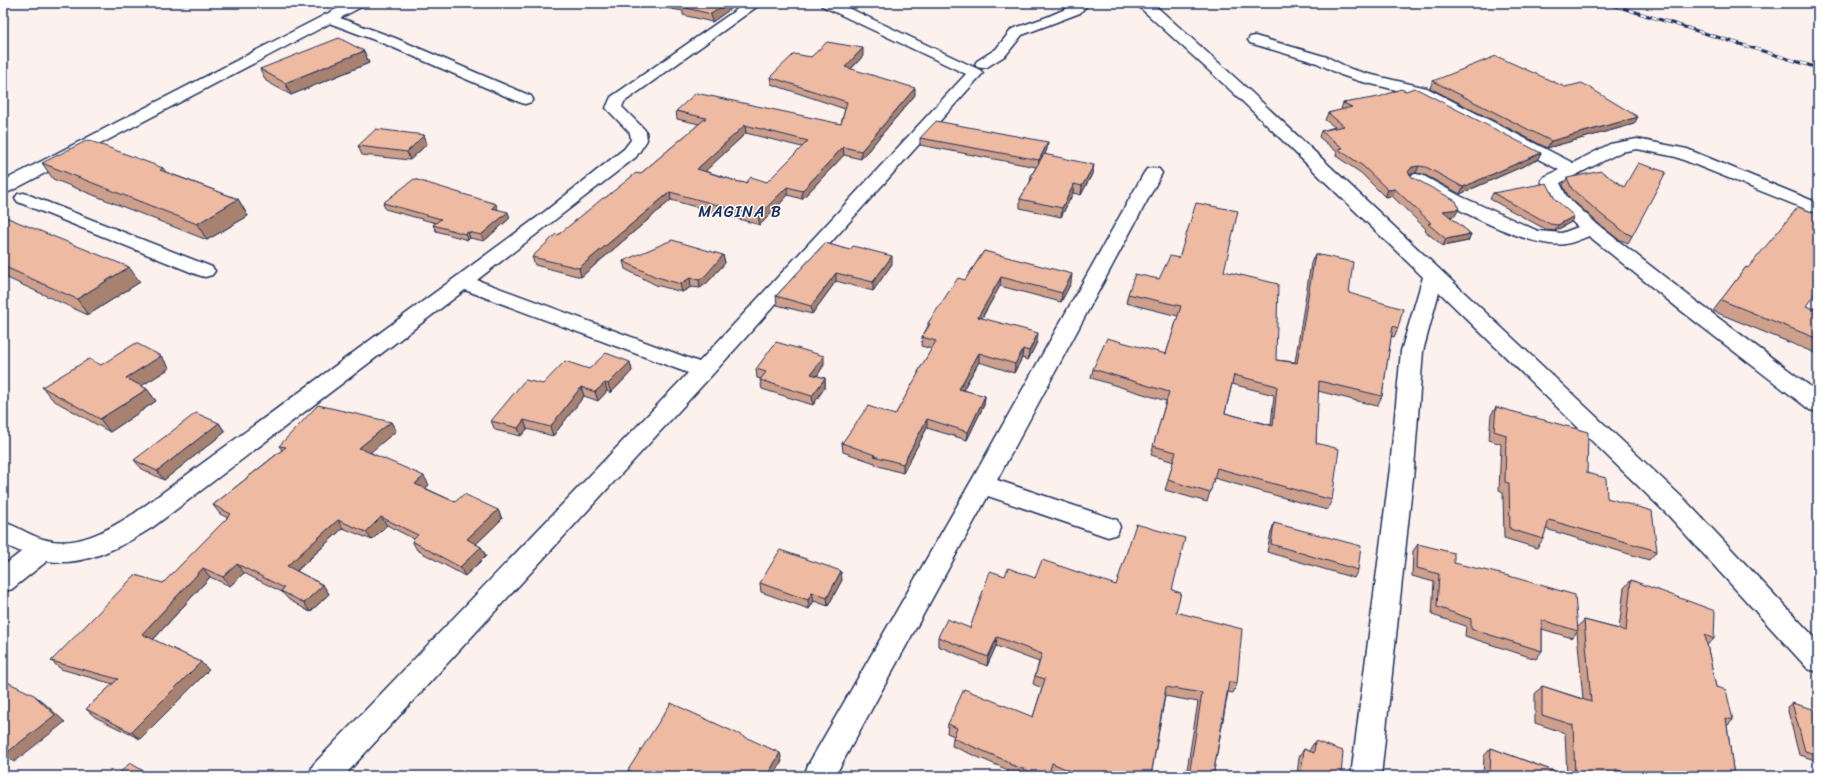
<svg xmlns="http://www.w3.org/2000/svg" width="1821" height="779" font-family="Sriracha,sans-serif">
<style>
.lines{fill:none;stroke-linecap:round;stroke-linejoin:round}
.minor-casing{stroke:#1b2f5e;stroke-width:3}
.tertiary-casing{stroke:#1b2f5e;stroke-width:3}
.minor{fill:#fff;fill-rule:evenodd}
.tertiary{fill:#fff;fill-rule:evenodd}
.rail-casing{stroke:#1b2f5e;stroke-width:3}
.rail{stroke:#fff;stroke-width:2;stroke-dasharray:6;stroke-linecap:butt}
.wall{fill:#cea08b;stroke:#1b2f5e;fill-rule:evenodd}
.shaded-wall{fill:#a78271;stroke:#1b2f5e}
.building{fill:#efbaa2;stroke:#1b2f5e;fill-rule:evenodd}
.labels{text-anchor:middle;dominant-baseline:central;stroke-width:3;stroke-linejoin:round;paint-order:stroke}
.quarter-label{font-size:16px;letter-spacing:1px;fill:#1b2f5e;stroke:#fff}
</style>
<rect width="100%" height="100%" fill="#fcf1ec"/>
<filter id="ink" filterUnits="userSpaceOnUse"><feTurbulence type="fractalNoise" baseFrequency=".025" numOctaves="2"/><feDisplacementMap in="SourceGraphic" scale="8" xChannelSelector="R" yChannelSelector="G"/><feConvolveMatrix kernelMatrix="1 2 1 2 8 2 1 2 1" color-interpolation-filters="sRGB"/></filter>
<g filter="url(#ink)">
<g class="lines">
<defs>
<path id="minor" d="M746 3H762L624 102 622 107 644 129 646 132 647 140 636 157 477 280 699 362 966 74 822 6 820 3H838L980 70 983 73 711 376 344 776H309L313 765 688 373 465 290 153 527C121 547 85 567 47 561L12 589 3 592V566L21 552 3 544V522C17 526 29 535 43 539 76 549 108 530 135 513L543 213 624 149 631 140 630 133 606 108 611 97Z
M1074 3H1089L1080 13 1022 35 1006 55 987 67 982 68 977 67 975 64 977 61 996 49 1012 29 1047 17 1070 7Z
M1135 3H1151L1158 8 1251 92 1686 501 1818 641V672L1808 669 1668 515 1439 292 1423 351 1414 468 1381 776H1351L1390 468 1401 351 1423 277 1239 98Z
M329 14 395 38 531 96 533 99 531 102 525 104 519 102 385 44 324 21 322 18 324 15Z
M1255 36 1327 57 1351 69 1368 74 1427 88 1573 163 1610 144 1637 139 1687 149 1818 203V214L1676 157 1637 149 1621 152 1560 183 1567 197 1598 225 1693 299 1818 392V412L1810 410 1679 309 1589 236C1581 239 1573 243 1565 244 1528 250 1444 202 1410 183L1407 179 1410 175 1416 174 1422 175 1462 197 1538 231 1562 233 1578 227 1553 204 1541 181 1544 177 1559 170 1417 95 1359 81 1341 75 1317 63 1250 43 1248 40 1250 37Z
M1153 168 1159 169 1162 173 997 480 1117 520 1120 527 1117 534 1108 537 988 496 835 776H804L808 765 973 478 1144 173 1147 169Z
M24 193 212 267 215 271 212 275 205 277 198 275 18 202 15 198 18 194Z"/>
<path id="tertiary" d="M348 3H365L363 6 9 192 3 193V181Z"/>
</defs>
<use href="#minor" class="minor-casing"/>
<use href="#tertiary" class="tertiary-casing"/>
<use href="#minor" class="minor"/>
<use href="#tertiary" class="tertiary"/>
<defs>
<path id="rail" d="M1606 3 1818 68"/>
</defs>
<use href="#rail" class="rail-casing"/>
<use href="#rail" class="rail"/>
</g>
<path class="wall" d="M643 3H739L712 22 683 15V11L643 4Z
M364 51 369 63 291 95 266 81 260 69Z
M863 56 851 69 915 95 861 159 844 155 802 199 788 195 760 225 671 200 581 277 535 265 532 257 558 235 605 198 640 174 699 124 677 119 676 111 841 124 845 109 771 84 770 77 811 57ZM746 133 802 147 767 182 746 183 739 182 705 171Z
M1433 81 1634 124 1547 148 1430 88Z
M1343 103 1541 153 1537 160 1460 194 1423 174 1416 173 1410 174 1412 177 1455 216 1450 217 1471 234 1468 241 1443 246 1425 231 1426 229 1392 196 1385 197 1361 173 1336 156 1337 152 1319 137 1321 131 1335 127 1325 120 1328 113 1342 110 1341 109Z
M424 135 427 144 410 160 362 155 358 146Z
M920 138 1047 149 1045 154 1092 174 1081 195 1073 193 1061 217 1020 208V199L1030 182 1031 176 1036 167 920 145Z
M42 163 163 168 166 172 238 199 248 216 207 240 53 179Z
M1567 178 1632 236 1628 243 1618 239 1599 224 1568 196 1563 185Z
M1493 193 1555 199 1571 222 1555 231 1547 230 1490 199Z
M383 203 498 210 510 218 484 241 470 238 468 240 436 231 433 225 436 223 385 209Z
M3 216 140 282 88 315 3 276Z
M825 243 892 264 873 291 836 281 812 314 777 305 776 296Z
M984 251 1071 283 1061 302 1000 286 982 318 1037 342 1028 360 1022 358 1014 373 979 362 963 390 985 396 984 405 967 440 927 428 903 473 875 465V463L843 452 842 443 895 415 918 375V372L932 349 921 346 922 337 928 326V323L965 280Z
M1315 254 1349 293 1398 328 1394 337 1391 336 1382 396 1377 406 1318 391 1316 443 1332 500 1327 510 1214 478 1207 502 1165 490 1174 462 1151 455 1166 401 1091 378 1093 369 1166 354 1178 316 1126 303 1128 294 1159 279 1224 271 1276 360 1295 362 1311 263ZM1232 384 1274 395 1271 425 1225 413Z
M723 255 725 263 707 283 700 288 691 287 682 292 656 285 625 269 623 261Z
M1746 267 1806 306 1818 311V349L1815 353 1713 311Z
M161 356 170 368 141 386 147 389 156 401 110 432 53 400 42 387 101 365Z
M630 362 632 371 611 393 607 391 598 401 584 396 553 436 527 429 521 436 495 430 491 421 589 369Z
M824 365 817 376 825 378V387L813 405 762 389 760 380 761 379 757 378 756 369Z
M1496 407 1587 473 1607 498 1657 551 1649 560 1546 529 1543 539 1537 548 1504 538 1503 492 1499 490 1501 444 1489 440 1491 415Z
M391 422 396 431 370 452 429 485 425 488 455 502 498 510 502 519 476 544 481 547 486 556 465 576 417 550 412 541 414 539 387 525 372 540 343 528 297 571 323 585 329 594 310 612 288 599 282 592 244 573 230 586 210 577 153 640 201 662 209 670 140 739 95 717 86 709 113 684 61 669 51 661 163 583 228 518 220 514 213 505 282 450 279 446Z
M219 423 225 432 164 480 142 469 134 460Z
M1274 523 1358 570 1354 578 1267 552 1271 532Z
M1418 544 1578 627 1584 620 1619 629 1624 588 1631 580 1714 639 1707 645 1716 687 1733 720 1727 726 1734 776H1483L1484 756 1491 748 1567 776 1565 733 1535 723V694L1542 686 1583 699 1577 632 1572 638 1542 629V651L1536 659 1465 636 1466 626 1432 615 1434 582 1412 576 1413 551Z
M1005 576 1035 578 1172 590 1176 612 1237 684 1233 693 1228 692 1213 776H1186L1198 702 1165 696 1151 776H1061L1050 771 1048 776H1018L1007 773 1008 770 952 746 953 738 954 736 947 733 948 724 1033 717 1042 688 1033 684 1035 676 1039 662 996 646 987 666 938 646V637L970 628Z
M842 580 828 606 814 601 809 609 761 592 760 583Z
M1792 703 1818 716V761L1799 755 1787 707Z
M1315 741 1341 776H1297L1299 757 1304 749 1310 752V749Z
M782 761 774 776H630L628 770Z"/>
<path class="shaded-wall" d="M727 3H739L712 22 711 14Z
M863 48V56L845 75V67Z
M364 51 369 63 291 95 285 83Z
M915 88V95L861 159V151Z
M1638 117 1634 124 1547 148 1551 141Z
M745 125 746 133 699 177 697 169Z
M424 135 427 144 410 160 407 152Z
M1048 142 1047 149 1038 168 1039 160Z
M843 147 844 155 802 199V191Z
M1541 153 1537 160 1460 194 1463 187Z
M1094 165 1092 174 1081 195 1082 186Z
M1419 166 1416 173 1409 174 1408 172 1412 167Z
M1074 184 1073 193 1061 217 1062 208Z
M787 187 788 195 760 225 758 216Z
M1395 189 1392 196 1385 197 1388 190Z
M670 192 671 200 581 277 579 268Z
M238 199 248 216 207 240 197 224Z
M496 204 498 210 492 208Z
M1459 209 1455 216 1440 218 1443 211Z
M508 212 510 218 484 241 481 235Z
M1574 216 1571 222 1555 231 1558 225Z
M468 232 470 238 468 240 465 234Z
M1471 234 1468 241 1443 246 1446 239Z
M723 255 725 263 707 283 700 288 699 280Z
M892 256V264L873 291V282Z
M129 267 140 282 88 315 77 299Z
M836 273V281L812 314 811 306Z
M1072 274 1071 283 1061 302 1062 293Z
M1001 277 1000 286 977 326 978 317Z
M690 278 691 287 682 292 680 284Z
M1038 333 1037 342 1028 360 1029 351Z
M1023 349 1022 358 1014 373 1015 364Z
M979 353V362L958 398 959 389Z
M161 356 170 368 135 390 126 378Z
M824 356V365L812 383 811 374Z
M630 362 632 371 611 393 608 384Z
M825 378V387L813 405 812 396Z
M605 383 607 391 598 401 595 392Z
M581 387 584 396 553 436 550 427Z
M147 389 156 401 110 432 100 419Z
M985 396 984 405 967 440 968 432Z
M927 419V428L903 473V464Z
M524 420 527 429 521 436 518 428Z
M391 422 396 431 365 457 359 448Z
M219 423 225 432 164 480 157 471Z
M424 476 429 485 420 493 415 484Z
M498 510 502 519 472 548 467 539Z
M381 517 387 525 372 540 366 532Z
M338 520 343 528 293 574 287 566Z
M481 547 486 556 465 576 460 567Z
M237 564 244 573 230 586 223 577Z
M203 568 210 577 150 643 142 634Z
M841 571 842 580 828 606 827 598Z
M323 585 329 594 310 612 304 603Z
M812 592 814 601 809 609 808 600Z
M997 637 996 646 987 666 988 657Z
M201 662 209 670 140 739 131 732Z
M34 695 43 702 65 722 14 762 4 755Z
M780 753 782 761 774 776H767Z"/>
<path class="building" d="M678 3H727L711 14 682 7 686 5Z
M339 38 364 51 285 83 260 69Z
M827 42 863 48 845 67 915 88 861 151 843 147 802 191 787 187 758 216 670 192 579 268 532 257 556 234 558 235 603 198H605L636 173 640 174 706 118 676 111 696 93 841 124 847 102 770 77 794 54 811 57ZM745 125 808 141 767 182 751 177 746 183 739 182 697 169Z
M1496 56 1565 87 1582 83 1638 117 1551 141 1433 81Z
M1414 88 1419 90 1541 153 1463 187 1426 167 1419 166 1412 167 1408 172 1412 177 1456 201 1459 209 1443 211 1471 234 1446 239 1428 224 1431 223 1395 189 1388 190 1363 166 1338 149 1343 148 1321 131 1344 126 1328 113 1352 107 1343 103 1379 97 1401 89 1406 91Z
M936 121 1048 142 1039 160 920 138Z
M376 129 424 135 407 152 358 146Z
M88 140 163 168 160 170 238 199 197 224 42 163Z
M1044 154 1094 165 1082 186 1074 184 1062 208 1020 199 1033 177 1031 176Z
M1638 163 1666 172 1632 236 1623 231 1603 216 1572 189 1567 178 1601 171 1624 187Z
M414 179 496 204 492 208 508 212 481 235 468 232 465 234 433 225 441 219 383 203Z
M1547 183 1555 199 1574 216 1558 225 1550 224 1493 193Z
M1196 203 1238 211 1224 271 1278 284 1276 360 1297 363 1315 254 1353 262 1349 293 1403 309 1398 328 1393 326 1382 396 1319 381 1316 443 1339 449 1332 500 1217 468 1210 493 1168 480 1176 452 1153 446 1169 392 1093 369 1107 338 1166 354 1181 306 1128 294 1135 274 1159 279 1170 256 1179 258ZM1234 375 1277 386 1273 426 1225 413Z
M1798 207 1818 214V289L1806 306 1818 311V339L1721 300 1746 267 1748 268Z
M3 216 129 267 77 299 3 266Z
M672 240 723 255 706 275 699 280 690 278 680 284 654 276 623 261Z
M825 243 850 250 853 246 892 256 873 282 836 273 811 306 776 296Z
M984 251 1072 274 1062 293 1001 277 978 317 1038 333 1029 351 1023 349 1015 364 979 353 959 389 985 396 968 432 927 419 903 464 874 456 875 455 842 443 868 406 895 415 919 372H918L936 341 922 337 930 324 928 323 958 278 965 280Z
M776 342 824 356 811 374 825 378 812 396 760 380 766 372 756 369Z
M136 343 161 356 126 378 147 389 100 419 42 387 89 359 101 365Z
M606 353 630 362 608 384 605 383 595 392 581 387 550 427 524 420 518 428 491 421 525 380 543 384 565 361 589 369Z
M318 405 391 422 359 448 424 476 415 484 455 502 464 494 498 510 467 539 481 547 460 567 412 541 418 535 381 517 366 532 338 520 287 566 323 585 304 603 281 591 284 588 237 564 223 577 203 568 142 634 201 662 131 732 86 709 118 679 51 661 135 575 163 583 231 514 213 505 286 447 279 446Z
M1496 407 1588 432 1587 473 1606 478 1607 498 1652 511 1657 551 1549 520 1543 539 1510 529 1509 483 1505 482 1506 435 1494 431Z
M196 413 219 423 157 471 134 460Z
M1274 523 1361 546 1358 570 1271 544Z
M1136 524 1185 538 1172 590 1181 593 1176 612 1242 629 1237 684 1229 682 1213 776H1189L1202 693 1166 687 1151 776H1082L1052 763 1048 776H1043L1009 764V762L953 738 957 728 948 724 964 689 1033 717 1045 679 1035 676 1042 654 997 637 988 657 938 637 947 619 970 628 990 571 1005 576 1008 568 1035 578 1042 560 1116 585Z
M1418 544 1454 553V563L1509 576 1575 595 1578 631 1542 620V651L1471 629V619L1437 607 1439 574 1417 568Z
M780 550 841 571 827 598 812 592 808 600 760 583Z
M1631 580 1715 611 1714 639 1705 635 1716 687 1726 690 1733 720 1726 718 1734 776H1634L1615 769V776H1575L1573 725 1542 715V686L1591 702 1584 620 1626 631Z
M3 680 34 695 55 715 4 755 3 754Z
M671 703 780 753 767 776H641L628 770Z
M1792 703 1816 710 1818 716V755L1805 751Z
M1315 741 1343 751 1341 776H1307L1301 774 1304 749 1314 753Z
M1491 748 1567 776H1495L1490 774Z
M130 763 152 776H116Z
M109 773 115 776H106Z"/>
</g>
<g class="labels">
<g class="quarter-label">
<text x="740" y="211">MAGINA B</text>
</g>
</g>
<rect width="1821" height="779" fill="none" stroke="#fff" stroke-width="16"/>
<rect x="8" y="8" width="1805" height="763" fill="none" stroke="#1b2f5e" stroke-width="1.5" filter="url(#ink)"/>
</svg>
